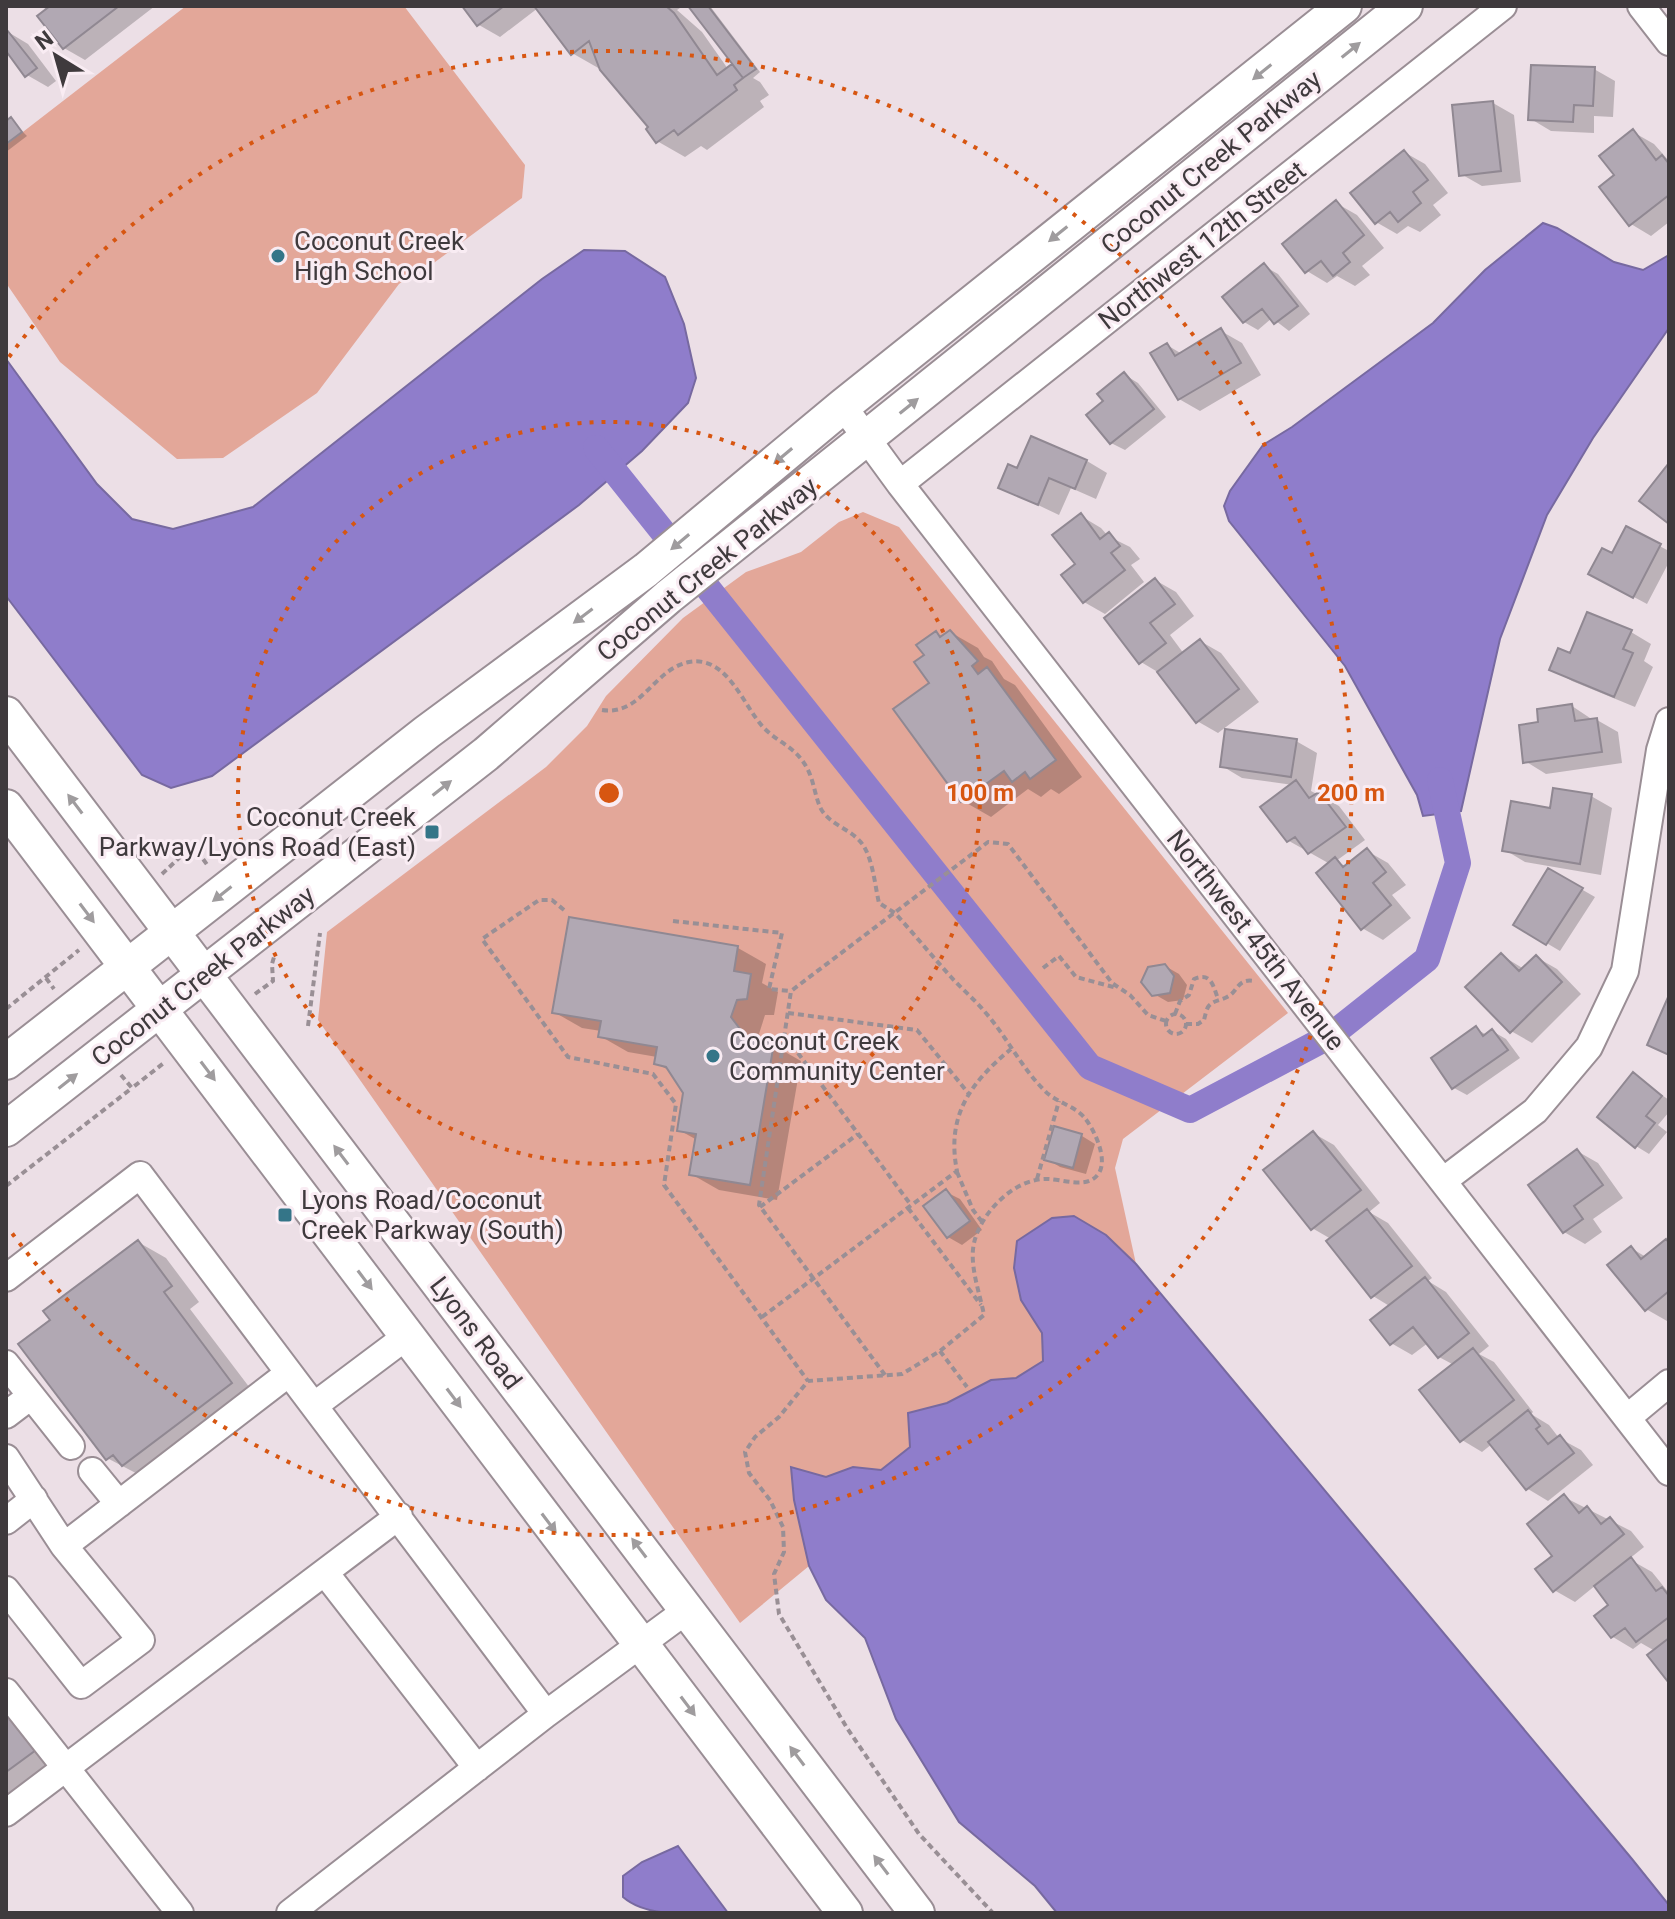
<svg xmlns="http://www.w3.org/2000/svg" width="1675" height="1919" font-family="Roboto,sans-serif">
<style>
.green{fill:#e3a799}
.water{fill:#8f7dcb;stroke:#7769a0;stroke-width:2}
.shadow{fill:#0003}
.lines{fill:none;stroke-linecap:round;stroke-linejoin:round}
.canal{stroke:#8f7dcb;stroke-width:26}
.building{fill:#b1a8b3;stroke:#908892;stroke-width:2}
.minor-casing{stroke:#9a8e95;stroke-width:30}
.major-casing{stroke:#9a8e95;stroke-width:38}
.path{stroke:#998f95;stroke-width:4;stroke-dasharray:6 4;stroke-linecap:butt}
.minor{stroke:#fff;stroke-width:26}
.major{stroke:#fff;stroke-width:34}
.oneway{fill:#9f9c9e}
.ring{fill:none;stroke:#d75611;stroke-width:4;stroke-dasharray:4 8}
.poi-dot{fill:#347588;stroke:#f9ecf3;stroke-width:3}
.labels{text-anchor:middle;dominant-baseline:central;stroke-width:6;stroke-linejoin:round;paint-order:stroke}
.street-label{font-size:26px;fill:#3f3a3d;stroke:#f9ecf3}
.poi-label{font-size:26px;fill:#3f3a3d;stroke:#f9ecf3;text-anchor:start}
.centre{fill:#d75611;stroke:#f9ecf3;stroke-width:4}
.ring-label{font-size:24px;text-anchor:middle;font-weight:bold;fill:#d75611;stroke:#f9ecf3;stroke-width:6;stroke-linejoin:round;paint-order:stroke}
</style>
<rect width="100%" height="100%" fill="#ecdfe6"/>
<path class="green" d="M186 6H404L525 165 522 198 431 265 429 263 399 284 317 393 223 458 177 459 60 362 6 283V145Z
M863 512 899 527 1288 1013 1123 1139 1115 1168 1136 1264 1106 1235 1017 1241 1014 1269 1021 1300 1042 1333 1044 1361 1016 1378 991 1380 947 1403 908 1413 910 1447 881 1470 853 1467 826 1477 791 1468 794 1500 809 1566 740 1623 318 1020 327 932 546 767 587 726 606 696 683 618 746 572 801 552 839 522Z"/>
<path class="water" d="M1543 223 1557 228 1614 262 1643 270 1669 255V328L1593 438 1547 515 1500 639 1461 811 1423 816 1417 795 1345 666 1229 521 1224 506 1230 491 1263 445 1292 427 1433 323 1485 270Z
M584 250 625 251 665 277 684 324 696 378 688 403 642 451 579 505 212 776 171 788 142 775 6 596V359L97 484 132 519 173 529 253 507 542 279Z
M1074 1216 1106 1235 1136 1264 1632 1859 1669 1905V1913H1057L1035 1886 959 1822 896 1719 865 1638 826 1600 809 1566 794 1500 791 1467 826 1477 853 1467 881 1470 910 1447 908 1413 947 1403 991 1380 1016 1378 1043 1361 1042 1333 1021 1300 1014 1268 1017 1241 1052 1218Z
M678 1846 728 1913C695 1913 648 1919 623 1897V1876L642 1862Z"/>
<path class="shadow" d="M40 6H155L85 60 64 48 48 10Z
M465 6H683L677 10 702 32 728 69 735 64 690 6H710L760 72 753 78 760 82 769 95 760 101 764 107 707 150 701 146 685 157 657 141 651 128 600 69 572 53 538 8 500 37 479 25Z
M8 32 28 44 56 81 48 87 27 75 6 47Z
M1594 69 1615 81 1613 117 1594 116V133L1551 131 1531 119Z
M1493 103 1514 115 1521 182 1482 186 1461 174Z
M11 120 27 136 6 152V124Z
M1633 132 1654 144 1669 161V222L1651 236 1631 224 1617 175Z
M1404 152 1425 164 1448 193 1433 205 1441 215 1420 232 1408 226 1397 234 1376 222Z
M1336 203 1357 215 1384 248 1362 266 1370 275 1355 286 1337 276 1327 283 1307 271Z
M1264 266 1278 274 1310 314 1289 331 1272 318 1258 330 1244 322Z
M1221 331 1242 343 1261 375 1200 411 1179 399 1167 345 1182 354Z
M1125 375 1138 383 1166 417 1125 450 1111 443 1106 402Z
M1032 438 1087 461 1107 473 1096 499 1071 488 1059 515 1000 487 1018 471Z
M1081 516 1101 528 1108 536 1130 547 1140 559 1131 565 1144 582 1105 614 1084 602 1078 564Z
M1627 529 1669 551V562L1647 604 1604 581Z
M1155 580 1176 592 1194 616 1170 635 1184 654 1200 641 1221 653 1259 702 1218 733 1197 721 1161 674 1141 662Z
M950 632 978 648 984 657 992 661 1004 679 1015 685 1082 777 1059 794 1051 789 1041 797 1028 789 991 817 963 801 926 655 936 633 943 637Z
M1631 632 1651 644 1644 661 1653 667 1635 707 1572 681 1552 669 1571 656Z
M1572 706 1593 720H1597L1618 732 1622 763 1546 774 1525 761 1541 724Z
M1296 741 1317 753 1311 791 1339 806 1365 840 1336 861 1347 867 1367 851 1388 863 1406 885 1392 895 1411 918 1383 940 1362 928 1330 864 1289 841 1293 785 1242 778 1222 766Z
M1591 796 1612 808 1601 875 1525 862 1505 850 1551 810Z
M1548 870 1595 897 1560 951 1516 925Z
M571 919 738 948 766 964 762 983 778 992 774 1015H765L759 1034 766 1044 773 1045 801 1061 777 1200 719 1190 691 1174 697 1140 679 1130 685 1093 672 1072 656 1063 657 1057 628 1052 600 1036 601 1031 582 1028 554 1012Z
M1501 955 1524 969 1536 957 1557 969 1581 994 1532 1043 1511 1031Z
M1165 966 1179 974 1187 985 1183 1000 1168 1002 1154 994Z
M1476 1029 1487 1035 1492 1031 1506 1039 1520 1058 1467 1095 1454 1088Z
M1633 1075 1669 1100V1112L1658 1125 1667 1132 1649 1154 1636 1146Z
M1055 1129 1082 1136 1095 1144 1086 1174 1060 1167 1047 1159Z
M1313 1133 1334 1145 1380 1203 1369 1212 1388 1223 1432 1278 1428 1281 1446 1292 1489 1346 1479 1354 1494 1362 1533 1412 1531 1414 1549 1425 1559 1438 1581 1450 1593 1465 1548 1501 1528 1489 1492 1444 1482 1452 1462 1440 1454 1365 1439 1357 1428 1343 1412 1355 1391 1343V1307L1373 1296 1331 1239 1312 1228Z
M1577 1151 1598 1163 1623 1198 1593 1219 1602 1232 1585 1244 1564 1232Z
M946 1192 960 1199 982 1230 962 1245 948 1237Z
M138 1242 166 1258 199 1302 190 1309 259 1400 151 1481 107 1458 53 1320Z
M1669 1243V1320L1667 1321 1646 1309 1631 1248 1646 1257Z
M1564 1497 1631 1531 1644 1547 1629 1559 1652 1572 1669 1593V1680L1655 1651 1641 1643 1633 1649 1613 1637 1611 1605 1596 1585 1575 1602 1554 1590 1555 1556Z
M6 1694 62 1766 6 1808Z"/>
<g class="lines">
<path class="canal" d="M596 448 1090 1067 1190 1110 1330 1036 1427 959 1458 863 1440 780"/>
</g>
<path class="building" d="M50 6H119L63 49 37 16Z
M462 6H504L477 26Z
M534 6H666L674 13 717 75 732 64 743 78 734 85 737 90 678 135 674 130 656 143 646 129 648 127 600 70 589 41 571 55Z
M688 6H708L756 69 743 78Z
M7 30 37 68 25 77 6 51Z
M1531 65 1595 67 1593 106 1574 105 1573 122 1528 120Z
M1493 101 1501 171 1459 176 1452 105Z
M11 117 22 132 6 144V121Z
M1633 129 1656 160 1662 155 1669 164V195L1629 226 1599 187 1614 175 1599 156Z
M1404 150 1428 180 1413 192 1421 203 1398 222 1390 212 1375 224 1350 193Z
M1336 200 1364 235 1343 253 1350 262 1333 276 1321 261 1305 273 1282 244Z
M1264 263 1298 306 1274 324 1262 309 1243 323 1222 297Z
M1221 328 1241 363 1178 400 1150 353 1167 343 1175 356Z
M1124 372 1154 409 1110 444 1086 415 1103 401 1097 394Z
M1031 436 1087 460 1075 489 1049 478 1038 505 998 488 1008 464 1017 468Z
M1669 463V524L1639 501Z
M1081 513 1100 539 1109 532 1120 546 1111 553 1125 570 1083 603 1061 575 1075 564 1052 535Z
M1626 526 1661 544 1633 598 1588 574 1602 548 1612 553Z
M1155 578 1175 604 1150 623 1166 643 1139 664 1104 618Z
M1587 612 1632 630 1623 649 1633 653 1614 697 1549 670 1558 648 1570 653Z
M950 630 978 661 972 666 978 674 987 667 1056 760 1030 779 1025 772 1012 782 1004 771 961 802 893 709 929 683 914 662 924 655 916 645 936 631 940 637Z
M1200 639 1239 689 1196 723 1157 672Z
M1572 704 1575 721 1597 718 1602 752 1523 763 1519 725 1538 722 1537 709Z
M1225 729 1297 739 1291 777 1220 767Z
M1296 780 1309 798 1319 792 1346 827 1308 854 1295 837 1287 842 1260 807Z
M1553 788 1592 794 1580 864 1502 851 1511 801 1550 808Z
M1367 848 1386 872 1373 883 1391 905 1361 930 1316 873 1335 857 1343 867Z
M1548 868 1583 888 1546 945 1513 925Z
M569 917 738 946 734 971 751 974 747 999 737 1000 731 1017 747 1038 774 1043 750 1185 689 1175 696 1134 677 1131 683 1093 666 1067 654 1064 657 1047 598 1037 601 1021 552 1013Z
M1501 953 1519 971 1536 955 1562 982 1510 1033 1465 987Z
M1165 964 1174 976 1170 993 1152 996 1141 982 1148 967Z
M1669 995V1055L1647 1045Z
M1476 1026 1483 1036 1492 1029 1508 1050 1452 1089 1431 1058Z
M1633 1072 1662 1096 1646 1116 1655 1123 1635 1148 1597 1117Z
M1054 1126 1082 1134 1073 1168 1044 1160Z
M1313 1131 1361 1190 1311 1230 1263 1170Z
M1577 1149 1603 1185 1574 1206 1583 1219 1563 1233 1528 1185Z
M946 1189 970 1221 947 1238 923 1206Z
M1367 1209 1412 1266 1371 1298 1326 1241Z
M1666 1239 1669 1243V1291L1645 1311 1607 1265 1631 1246 1641 1259Z
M138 1240 172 1286 164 1292 232 1383 122 1466 113 1455 106 1460 18 1344 50 1320 43 1311Z
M1425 1277 1469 1333 1438 1358 1413 1327 1390 1345 1370 1320Z
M1473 1348 1514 1400 1460 1442 1419 1390Z
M1528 1410 1540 1426 1536 1429 1548 1444 1560 1435 1574 1453 1526 1490 1488 1442Z
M1564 1494 1579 1513 1587 1506 1601 1524 1610 1517 1624 1534 1553 1592 1535 1569 1552 1556 1527 1524Z
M1631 1557 1656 1591 1662 1587 1669 1596V1617L1636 1642 1625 1628 1611 1638 1594 1616 1608 1605 1594 1586Z
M1669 1638V1683L1647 1655Z
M6 1710 36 1750 6 1772Z"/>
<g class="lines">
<defs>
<path id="minor" d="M1641 6 1669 42
M843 406 900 484 1669 1472
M900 484 1503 6
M1443 1181 1535 1111 1589 1047 1625 971 1660 750 1669 721
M6 1278 140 1175 546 1714 290 1913
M6 1364 71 1446
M315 1405 407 1336
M6 1415 31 1396
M1627 1418 1669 1383
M6 1458 64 1546 289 1373
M92 1471 119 1504
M6 1521 34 1499
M326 1574 477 1768
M6 1590 81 1685 141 1640 64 1546
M6 1692 180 1913
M546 1714 687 1610
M6 1813 399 1516"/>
<path id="major" d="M6 714 917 1913
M6 807 845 1913
M6 1062 427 732 646 570 843 406 1344 6
M6 1129 486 754 668 597 1405 6"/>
</defs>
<use href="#minor" class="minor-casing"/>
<use href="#major" class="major-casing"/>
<path class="path" d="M602 710C642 716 653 669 689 662 727 655 743 705 763 727 778 743 795 746 807 768 814 781 815 797 821 809 831 826 852 829 863 845 873 860 875 886 879 903L895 913C914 934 932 956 951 977 962 989 975 1000 985 1012 1007 1037 1021 1067 1044 1090 1055 1102 1073 1105 1084 1117 1094 1129 1108 1158 1099 1173 1088 1190 1063 1179 1047 1179 1015 1178 981 1212 974 1243 969 1265 980 1294 984 1315L940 1351 902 1374 808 1381 779 1417 755 1437 745 1452 749 1473 770 1500 783 1527 784 1552 774 1574 779 1614 847 1728 919 1834 993 1913
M162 874 193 845 208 866
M564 910 552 900H539L482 939 568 1057 653 1074 676 1104 664 1185 808 1381
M673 921 782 933 769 989 791 991
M1043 968 1059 956 1076 977 1117 988
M46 978 54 989
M255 994 273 981 272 964 274 957
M6 1009 79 950
M788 1013 917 1030 969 1094
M1175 1014 1180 1001 1189 995 1194 979C1211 972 1213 985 1218 999
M1166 1024a10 10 0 1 1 20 0a10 10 0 1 1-20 0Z
M1186 1024H1198L1204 1020C1205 1016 1206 1011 1208 1007 1213 1000 1220 1001 1227 997 1238 992 1237 978 1254 981
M308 1026 320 933
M786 1037 911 1205
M121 1075 132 1088 165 1062
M957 1172 973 1210 983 1223
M1037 1179 1059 1101
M6 1186 132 1088
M760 1207 858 1134
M908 1208 981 1305
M762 1317 957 1171C946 1116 970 1083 1011 1049
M940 1351 967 1387
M885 1375 759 1205 791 991 988 842 1008 844 1112 983 1130 995 1148 1015 1166 1021"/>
<use href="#minor" class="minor"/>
<use href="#major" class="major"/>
</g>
<defs><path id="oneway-solid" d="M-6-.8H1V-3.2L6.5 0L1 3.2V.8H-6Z" transform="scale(2)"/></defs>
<g class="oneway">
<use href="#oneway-solid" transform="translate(1351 50) rotate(-39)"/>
<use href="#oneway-solid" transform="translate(1262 72) rotate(141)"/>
<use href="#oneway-solid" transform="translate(1058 234) rotate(141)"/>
<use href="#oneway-solid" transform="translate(909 406) rotate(-39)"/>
<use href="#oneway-solid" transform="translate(783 456) rotate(140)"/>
<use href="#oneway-solid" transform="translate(680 542) rotate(140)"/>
<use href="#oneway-solid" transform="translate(583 616) rotate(143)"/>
<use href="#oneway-solid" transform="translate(442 788) rotate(-38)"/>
<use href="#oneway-solid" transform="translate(75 804) rotate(-127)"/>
<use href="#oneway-solid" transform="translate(222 894) rotate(142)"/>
<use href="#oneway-solid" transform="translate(87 913) rotate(53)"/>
<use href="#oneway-solid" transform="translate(208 1071) rotate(53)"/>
<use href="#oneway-solid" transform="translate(68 1081) rotate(-38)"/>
<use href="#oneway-solid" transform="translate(341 1155) rotate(-127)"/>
<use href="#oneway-solid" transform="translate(365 1280) rotate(53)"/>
<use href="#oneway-solid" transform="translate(454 1398) rotate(53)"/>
<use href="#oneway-solid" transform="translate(549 1523) rotate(53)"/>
<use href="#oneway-solid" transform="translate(639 1548) rotate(-127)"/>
<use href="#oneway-solid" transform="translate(688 1706) rotate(53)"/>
<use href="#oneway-solid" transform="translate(797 1756) rotate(-127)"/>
<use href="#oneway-solid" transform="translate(881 1865) rotate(-127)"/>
</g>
<g class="ring">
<circle cx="609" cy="793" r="371"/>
<path d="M9 357A742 742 0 1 1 9 1229"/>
</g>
<g class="poi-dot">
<circle cx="278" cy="256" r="8"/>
<rect x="424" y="824" width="16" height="16" rx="4"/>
<circle cx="713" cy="1056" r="8"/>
<rect x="277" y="1207" width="16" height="16" rx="4"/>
</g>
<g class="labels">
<g class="street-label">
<text transform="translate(1211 162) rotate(-39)">Coconut Creek Parkway</text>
<text transform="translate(1202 245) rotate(-38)">Northwest 12th Street</text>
<text transform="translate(707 569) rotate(-39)">Coconut Creek Parkway</text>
<text transform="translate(1256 940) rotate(52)">Northwest 45th Avenue</text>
<text transform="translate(203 976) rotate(-38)">Coconut Creek Parkway</text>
<text transform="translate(476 1333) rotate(53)">Lyons Road</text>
</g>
<g class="poi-label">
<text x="294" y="241">Coconut Creek<tspan x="294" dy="30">High School</tspan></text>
<text x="416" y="817" text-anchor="end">Coconut Creek<tspan x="416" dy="30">Parkway/Lyons Road (East)</tspan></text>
<text x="729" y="1041">Coconut Creek<tspan x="729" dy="30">Community Center</tspan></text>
<text x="301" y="1200">Lyons Road/Coconut<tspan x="301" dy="30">Creek Parkway (South)</tspan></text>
</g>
</g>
<circle cx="609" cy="793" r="12" class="centre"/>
<g class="ring-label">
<text x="980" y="801">100 m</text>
<text x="1351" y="801">200 m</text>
</g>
<rect width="1675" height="1919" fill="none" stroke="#3f3a3d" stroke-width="16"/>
<g transform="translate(56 56) rotate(323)" stroke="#f9ecf3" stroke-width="6" paint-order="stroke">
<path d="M0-6L14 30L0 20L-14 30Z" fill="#3f3a3d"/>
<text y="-12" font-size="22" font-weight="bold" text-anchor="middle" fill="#3f3a3d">N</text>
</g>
</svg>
